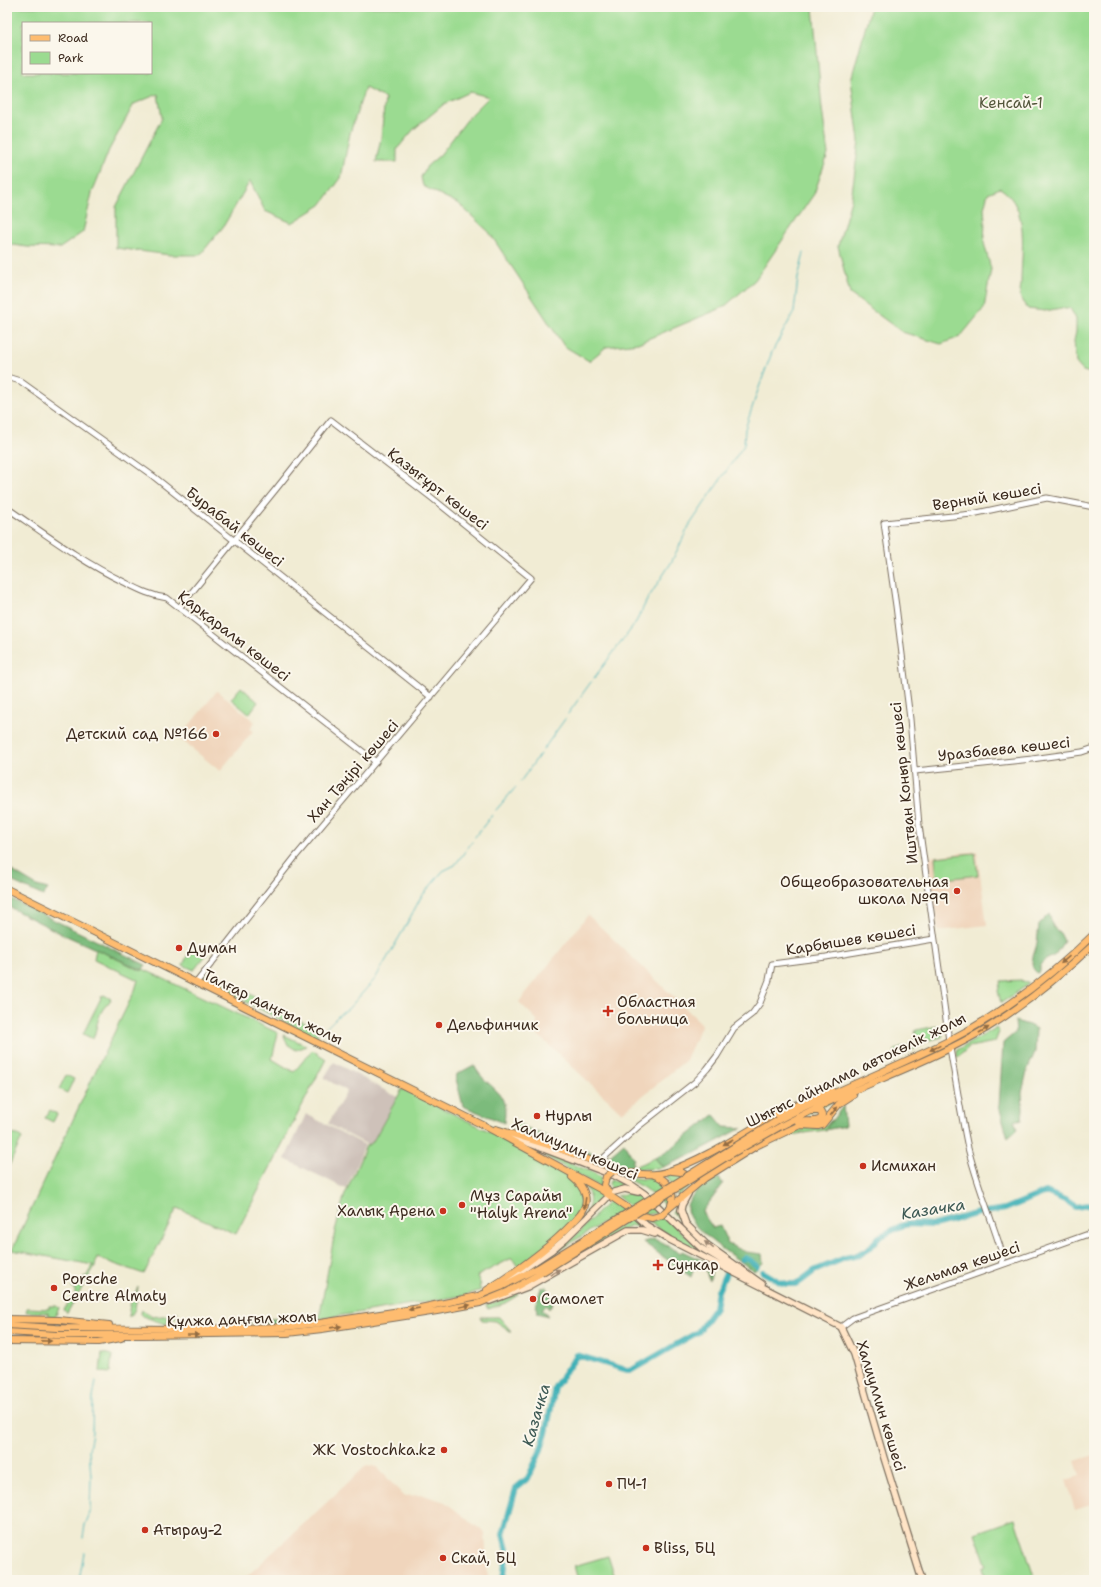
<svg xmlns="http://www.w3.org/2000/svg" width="1101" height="1587" font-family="'Shantell Sans',sans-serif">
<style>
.built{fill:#f0d5bc}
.industrial{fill:#cec1b9}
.green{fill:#9bdb91;stroke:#6b8258;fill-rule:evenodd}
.forest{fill:#7cbb7b;stroke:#5c724c}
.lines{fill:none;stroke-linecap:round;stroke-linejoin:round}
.stream{stroke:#40b1b7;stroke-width:1}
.river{stroke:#40b1b7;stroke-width:6}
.tertiary-casing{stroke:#7b6e5e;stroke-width:7}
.secondary-casing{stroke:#7b6e5e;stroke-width:8}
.primary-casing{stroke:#7b6e5e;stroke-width:8}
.tertiary{stroke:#fff;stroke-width:5}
.secondary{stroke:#ffe4c6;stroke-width:5.5}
.primary{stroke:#febc70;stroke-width:6}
.primary-bridge-casing{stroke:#7b6e5e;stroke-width:8;stroke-linecap:butt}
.primary-bridge{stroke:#febc70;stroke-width:6}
.oneway{fill:#936c43}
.oneway2{fill:#9d8772}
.poi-dot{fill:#c8321e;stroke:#fbf7ec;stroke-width:1.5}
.labels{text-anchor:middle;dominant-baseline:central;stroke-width:4;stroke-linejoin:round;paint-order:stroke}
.park-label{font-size:15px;fill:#53563b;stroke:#fbf7ec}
.street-label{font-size:15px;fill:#3b2a1e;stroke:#fbf7ec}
.poi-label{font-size:15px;fill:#3b2a1e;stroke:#fbf7ec;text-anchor:start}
.water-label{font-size:16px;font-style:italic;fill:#3d5954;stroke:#fbf7ec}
</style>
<rect width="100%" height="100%" fill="#fbf7ec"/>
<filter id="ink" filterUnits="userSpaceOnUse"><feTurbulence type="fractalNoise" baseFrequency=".025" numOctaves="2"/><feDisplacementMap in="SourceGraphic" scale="8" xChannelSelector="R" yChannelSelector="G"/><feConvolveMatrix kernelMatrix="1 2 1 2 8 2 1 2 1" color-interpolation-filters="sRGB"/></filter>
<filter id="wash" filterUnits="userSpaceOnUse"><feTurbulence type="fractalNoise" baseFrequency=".012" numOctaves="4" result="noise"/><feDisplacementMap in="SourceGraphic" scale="16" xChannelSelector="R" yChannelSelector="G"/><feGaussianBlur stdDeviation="0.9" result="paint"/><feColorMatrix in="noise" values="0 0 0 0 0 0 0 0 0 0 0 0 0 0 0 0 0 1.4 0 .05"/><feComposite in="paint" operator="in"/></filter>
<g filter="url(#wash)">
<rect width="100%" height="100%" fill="#f1ecd4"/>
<path class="built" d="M217 691 255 722 250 728 253 731 220 771 179 738Z
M977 851 987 925 938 931 928 857Z
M588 915 702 1024 686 1060 622 1113 536 1033 537 1020 519 1002Z
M1094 1455V1504L1075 1510 1066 1480 1080 1476 1075 1461Z
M367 1465 377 1467 404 1496 423 1495 445 1502 485 1533 488 1580H243Z"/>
<path class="industrial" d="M334 1062 397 1097 372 1143 368 1145 328 1124 347 1091 324 1078Z
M306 1114 365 1145 346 1189 285 1159Z"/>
<path class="green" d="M7 7H813L822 109 828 154 814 194 755 280 724 307 638 343 606 347 589 361 564 346 489 232 459 204 423 186 421 177 427 166 440 155 470 116 489 97 470 92 444 104 414 129 397 149V162H376L381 138 385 98 365 88 350 133 341 178 321 205 292 223 265 211 250 181 223 227 200 255H170L116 248V207L162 118 158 94 134 104 109 150 92 193 83 232 60 248 27 247 7 244ZM23 23H151V73H23Z
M871 7H1090L1094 11V374L1083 371 1076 363 1074 341 1076 332V319L1070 308H1061L1045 311 1028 309C1026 306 1022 302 1021 299 1019 294 1021 287 1021 283 1021 252 1031 208 1000 188L988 193 984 208 985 221 984 243 991 269 984 308 960 337 941 344 902 332 850 294 838 246 851 200 859 141 851 80Z
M241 687 258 702 249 714 231 699Z
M975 853 978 875 937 880 935 857Z
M1094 938V941L1067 967 1017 1006 977 1031 918 1061 757 1137 756 1136 814 1105 976 1029 1016 1004 1066 965Z
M192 946 207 954 194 970 183 965Z
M96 949 142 971 143 969 278 1033 272 1059 294 1072 312 1050 326 1059 236 1234 177 1208 144 1274 97 1258 95 1266 67 1313 64 1310 71 1298H75V1289L72 1288V1286L82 1287 84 1276 86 1277 93 1265 12 1250 97 1068 135 990 138 980 94 959Z
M209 972 245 991 241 999 209 982 203 978Z
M1021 980 1029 984 1001 1003 998 991 1001 981Z
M248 993 318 1030 317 1038 244 1001Z
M104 995 111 999C109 1003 106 1005 103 1009 97 1018 97 1029 93 1039L83 1034 102 996Z
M944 1025 942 1037 930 1040 923 1039 913 1042 916 1030Z
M996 1028 999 1032 995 1042 969 1047 957 1058V1050Z
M284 1035 307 1046 296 1050 287 1044Z
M921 1041 922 1045 895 1058 894 1056 895 1050Z
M66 1075 74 1079 67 1093 59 1089Z
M402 1089 499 1136 567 1175C576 1182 585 1192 582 1204 577 1224 534 1254 518 1267L512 1258 477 1276 481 1285 479 1286 481 1290 467 1295 319 1319 335 1231 344 1197 366 1146 372 1143Z
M50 1110 57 1114 53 1122 45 1118Z
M832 1119 825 1130 784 1136C790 1134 796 1130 802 1129 817 1124 817 1135 832 1119Z
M513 1122H515L527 1128 525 1133 513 1129Z
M7 1134 18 1135 22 1138 7 1170Z
M530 1148 595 1173V1174L601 1177 600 1187Z
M655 1158 663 1167 650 1169 631 1168Z
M676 1174H679L697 1182 677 1196V1191L666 1176Z
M622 1176 641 1179 657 1178 660 1180 670 1189V1203L666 1206 644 1188Z
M611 1179 620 1183V1186L611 1190 609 1184Z
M582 1182 604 1195 583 1218C592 1205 592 1195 582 1182Z
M628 1193 644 1200 659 1212C643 1219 628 1205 617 1196Z
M610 1200 623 1210 544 1260V1258L572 1239Z
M679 1204 681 1217 687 1228 672 1212Z
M633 1217 646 1227 632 1226 620 1231 582 1255 542 1275Z
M664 1217 710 1257 669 1235 646 1220 653 1221Z
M138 1287 135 1309 131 1316H128L130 1305Z
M518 1293V1295L505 1303 488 1309 486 1305 494 1303Z
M49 1306H56L59 1308 55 1317 49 1316 48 1313 26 1312 27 1308 49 1309Z
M142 1310 151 1315V1317L175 1315 176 1312H178L175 1319 168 1317 167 1324H165L142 1316 141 1313Z
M480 1317H499L511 1331H510L496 1321 482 1320Z
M102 1353 112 1355 110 1373 100 1372Z
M1015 1519 1035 1580H986L983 1568 987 1566 975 1533Z
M608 1556 616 1580H578L574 1566Z"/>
<path class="forest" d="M7 868 37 886 48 889 43 896 7 879Z
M7 897 146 965 142 970 60 933 7 906Z
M1049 914 1054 928 1060 933 1064 941 1055 955 1044 961 1040 965V972L1037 973C1027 964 1035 954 1037 943 1038 937 1038 930 1039 924Z
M1015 1021 1029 1025 1036 1029 1035 1052 1027 1071 1022 1093 1023 1109 1022 1119 1014 1121 1018 1129 1008 1138 999 1106 1003 1043 1016 1032Z
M474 1065C487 1091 510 1087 504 1123L463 1106 456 1079 457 1074Z
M843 1106 845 1126 825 1130Z
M714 1115 724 1127 742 1128 689 1156 663 1167 655 1158 673 1147Z
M527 1128 571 1146 601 1156 598 1159 525 1133Z
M624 1143 634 1160 632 1161 633 1164 627 1168 603 1161Z
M719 1178 723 1184 702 1212 713 1228 720 1226 728 1244 746 1252 762 1254 763 1263 754 1271C738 1259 685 1228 687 1207 687 1202 691 1198 694 1194 700 1187 710 1179 719 1178Z
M654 1239 681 1253 682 1251 710 1264 712 1268 710 1281 708 1278 706 1270 694 1266 691 1277 643 1242Z
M546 1286 553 1302 549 1309 546 1305 542 1309 548 1316 537 1313 536 1303 541 1288Z
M266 1319H281V1323L263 1324Z
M222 1321 251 1322V1324L222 1325Z"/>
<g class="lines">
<path class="stream" d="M594 678 635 624 647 600 671 563 689 526 744 445 745 429 757 393 772 352 794 312 798 278 804 253
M568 714 591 682
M543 750 565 719
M520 782 540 754
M496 810 516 787
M475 837 492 815
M323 1034 326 1028 337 1017 349 1008 375 979 404 929 421 897 443 871 455 865 472 842
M83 1538 85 1525 90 1513 91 1476 89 1450 92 1432 93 1398 96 1381
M79 1580 84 1553"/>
<path class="river" d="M742 1259 745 1258 750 1260 757 1266
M763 1272 780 1282 787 1284H795L801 1281 814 1271 845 1258 859 1255 869 1249 879 1237 901 1226 908 1224 934 1225 979 1213 1005 1209 1046 1192 1067 1201 1076 1207 1094 1204
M503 1580 507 1550 503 1534 516 1488 528 1478 540 1452 546 1433 555 1387 577 1355 630 1371 698 1332 715 1308 718 1291 726 1273"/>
</g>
</g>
<g filter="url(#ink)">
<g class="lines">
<defs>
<path id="tertiary" d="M7 377 20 381 153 476 431 697
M7 508C45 534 82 562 124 582 138 589 151 596 167 598L376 762
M179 608 276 489 331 420 432 498 531 578 296 856 196 983
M915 771 1032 759 1082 752 1094 748
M949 1041 919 825 910 719 896 606 884 523 972 514 1047 498 1094 507
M950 1048C956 1082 961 1115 968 1148 977 1184 992 1220 1003 1256L1001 1265
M598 1163 639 1126 695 1082 707 1069 717 1056 734 1028 752 1014 760 1003 769 980 772 964 826 957 934 939
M841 1327 853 1318 864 1314 1094 1232"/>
<path id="secondary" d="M507 1135 615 1176 632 1185 645 1194 701 1248 745 1274
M614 1192 625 1189 638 1192
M688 1194 682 1205 681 1210 686 1224 706 1244 762 1284
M633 1213 646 1225 670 1240 841 1327 854 1354 884 1458 922 1580
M509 1279 552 1250 565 1239 606 1199
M490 1301 527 1287 628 1230H642L655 1234"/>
<path id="primary" d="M7 889 485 1126 600 1189 638 1215 652 1218 662 1215
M778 1120C834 1091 892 1069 948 1041 1002 1014 1051 976 1094 934
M798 1122C805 1120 814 1123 821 1119L822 1115 820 1111H812
M781 1126C799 1117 817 1107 835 1099 886 1076 939 1057 987 1028 1026 1004 1061 975 1094 944
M496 1129 548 1145 618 1170
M672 1171 681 1172 691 1178
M612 1172C619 1170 626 1172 633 1173 645 1175 658 1175 669 1171 726 1151 773 1109 831 1090
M654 1175C667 1179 676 1191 671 1205
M606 1177 604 1185 609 1193
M668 1209 705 1178 756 1146 800 1125 818 1126 822 1125 839 1104 853 1095
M487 1290C520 1269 554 1245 580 1215 591 1201 585 1187 572 1177
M7 1319 59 1320 109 1325
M7 1325 56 1328 182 1329 285 1327 320 1323 420 1308 478 1296 501 1287 538 1268
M7 1332 56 1335H142L287 1333 322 1329 437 1311 480 1303 507 1292 541 1273
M7 1341 99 1342 121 1338"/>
</defs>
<use href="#tertiary" class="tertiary-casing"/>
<use href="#secondary" class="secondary-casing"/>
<use href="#primary" class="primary-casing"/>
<use href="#tertiary" class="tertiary"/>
<use href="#secondary" class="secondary"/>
<use href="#primary" class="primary"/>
<defs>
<path id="primary-bridge" d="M606 1177 612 1172
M662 1215 668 1209
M538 1268 778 1120
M541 1273 728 1156 781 1126"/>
</defs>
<use href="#primary-bridge" class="primary-bridge-casing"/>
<use href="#primary-bridge" class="primary-bridge"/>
</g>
<defs><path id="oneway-solid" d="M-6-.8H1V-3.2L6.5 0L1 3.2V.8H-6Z"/></defs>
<g class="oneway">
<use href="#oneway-solid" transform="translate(1065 960) rotate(139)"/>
<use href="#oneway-solid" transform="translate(984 1030) rotate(-30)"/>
<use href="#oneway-solid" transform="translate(935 1048) rotate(154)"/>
<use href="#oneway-solid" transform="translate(834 1111) rotate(-51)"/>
<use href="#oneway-solid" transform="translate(728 1142) rotate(150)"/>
<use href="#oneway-solid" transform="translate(585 1203) rotate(98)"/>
<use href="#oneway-solid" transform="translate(465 1306) rotate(-12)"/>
<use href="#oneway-solid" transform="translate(414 1309) rotate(171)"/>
<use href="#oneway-solid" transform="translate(336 1327) rotate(-8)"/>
<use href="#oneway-solid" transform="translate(193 1335)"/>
<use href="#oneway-solid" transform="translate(46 1341) rotate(1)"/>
</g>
<g class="oneway2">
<use href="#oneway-solid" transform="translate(709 1245) rotate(-143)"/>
<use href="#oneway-solid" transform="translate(555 1272) rotate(-30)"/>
</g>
</g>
<g class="poi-dot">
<circle cx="216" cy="734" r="4"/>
<circle cx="957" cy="891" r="4"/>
<circle cx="179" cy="948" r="4"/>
<path d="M606 1005h4v4h4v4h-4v4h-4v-4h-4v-4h4z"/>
<circle cx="439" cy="1025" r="4"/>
<circle cx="537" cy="1116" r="4"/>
<circle cx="863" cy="1166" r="4"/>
<circle cx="462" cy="1205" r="4"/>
<circle cx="443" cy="1211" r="4"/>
<path d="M656 1259h4v4h4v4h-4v4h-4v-4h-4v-4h4z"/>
<circle cx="54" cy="1288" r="4"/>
<circle cx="533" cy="1299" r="4"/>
<circle cx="444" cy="1450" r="4"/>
<circle cx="609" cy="1484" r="4"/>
<circle cx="145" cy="1530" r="4"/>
<circle cx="646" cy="1548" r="4"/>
<circle cx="443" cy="1558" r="4"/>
</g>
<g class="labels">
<g class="park-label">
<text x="1011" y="103">Кенсай-1</text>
</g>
<g class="street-label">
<text transform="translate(438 489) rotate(38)">Қазығұрт көшесі</text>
<text transform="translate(987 497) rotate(-9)">Верный көшесі</text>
<text transform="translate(235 527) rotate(38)">Бурабай көшесі</text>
<text transform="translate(234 636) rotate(38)">Қарқаралы көшесі</text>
<text transform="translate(1004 749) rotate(-6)">Уразбаева көшесі</text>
<text transform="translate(353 771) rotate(-49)">Хан Тәңірі көшесі</text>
<text transform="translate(904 783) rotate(-96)">Иштван Коныр көшесі</text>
<text transform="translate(851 940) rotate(-9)">Карбышев көшесі</text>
<text transform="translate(273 1007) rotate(26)">Талғар даңғыл жолы</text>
<text transform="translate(856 1070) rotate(-26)">Шығыс айналма автокөлік жолы</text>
<text transform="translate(575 1149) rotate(23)">Халлиулин көшесі</text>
<text transform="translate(962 1266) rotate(-19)">Жельмая көшесі</text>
<text transform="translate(242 1319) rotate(-2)">Құлжа даңғыл жолы</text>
<text transform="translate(881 1406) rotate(73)">Халиуллин көшесі</text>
</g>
<g class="poi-label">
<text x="208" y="734" text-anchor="end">Детский сад №166</text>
<text x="949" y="882" text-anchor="end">Общеобразовательная<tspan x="949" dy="17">школа №99</tspan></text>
<text x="187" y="948">Думан</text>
<text x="617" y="1002">Областная<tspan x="617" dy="17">больница</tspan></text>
<text x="447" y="1025">Дельфинчик</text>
<text x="545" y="1116">Нурлы</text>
<text x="871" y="1166">Исмихан</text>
<text x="470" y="1196">Мұз Сарайы<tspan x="470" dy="17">"Halyk Arena"</tspan></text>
<text x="435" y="1211" text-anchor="end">Халық Арена</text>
<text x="667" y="1265">Сункар</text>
<text x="62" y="1279">Porsche<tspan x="62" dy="17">Centre Almaty</tspan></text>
<text x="541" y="1299">Самолет</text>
<text x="436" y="1450" text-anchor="end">ЖК Vostochka.kz</text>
<text x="617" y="1484">ПЧ-1</text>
<text x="153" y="1530">Атырау-2</text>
<text x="654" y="1548">Bliss, БЦ</text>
<text x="451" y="1558">Скай, БЦ</text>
</g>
<g class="water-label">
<text transform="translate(933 1209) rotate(-9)">Казачка</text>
<text transform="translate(536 1415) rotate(-74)">Казачка</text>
</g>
</g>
<rect width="1101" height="1587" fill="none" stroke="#fbf7ec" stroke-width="24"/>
<rect x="22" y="22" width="130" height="52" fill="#fbf7ec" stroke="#aea59a"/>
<rect x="30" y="35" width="20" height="6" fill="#febc70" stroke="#aea59a"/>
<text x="58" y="42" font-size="12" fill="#3b2a1e">Road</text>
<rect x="30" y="52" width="20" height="12" fill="#9bdb91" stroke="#aea59a"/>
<text x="58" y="62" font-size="12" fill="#3b2a1e">Park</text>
</svg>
